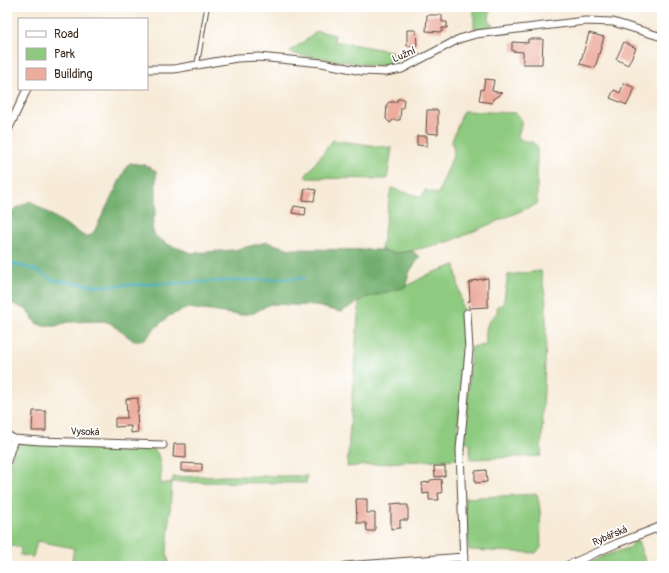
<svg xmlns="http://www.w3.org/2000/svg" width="669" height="573" font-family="Pangolin,sans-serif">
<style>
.green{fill:#8ecb80;stroke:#647a4f}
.forest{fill:#72af6e;stroke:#566c46}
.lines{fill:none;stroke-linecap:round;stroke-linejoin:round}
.stream{stroke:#3eaabd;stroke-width:2.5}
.building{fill:#ecac9e}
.service-casing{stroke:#57473a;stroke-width:5.5}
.minor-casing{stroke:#57473a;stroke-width:9}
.service{stroke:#fff;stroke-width:3.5}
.minor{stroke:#fff;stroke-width:7}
.labels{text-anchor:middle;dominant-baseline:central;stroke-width:3.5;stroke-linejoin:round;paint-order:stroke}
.street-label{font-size:10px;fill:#3b2a1e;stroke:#fff}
</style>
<rect width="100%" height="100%" fill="#fff"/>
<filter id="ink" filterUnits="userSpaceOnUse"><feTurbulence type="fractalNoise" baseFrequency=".025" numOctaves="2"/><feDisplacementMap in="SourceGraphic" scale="8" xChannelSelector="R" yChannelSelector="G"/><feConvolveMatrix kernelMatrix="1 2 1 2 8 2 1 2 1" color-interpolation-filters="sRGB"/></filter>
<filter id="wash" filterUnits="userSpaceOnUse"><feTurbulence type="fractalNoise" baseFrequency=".012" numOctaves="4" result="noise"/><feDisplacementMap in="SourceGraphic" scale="16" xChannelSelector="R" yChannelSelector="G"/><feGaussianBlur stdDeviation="0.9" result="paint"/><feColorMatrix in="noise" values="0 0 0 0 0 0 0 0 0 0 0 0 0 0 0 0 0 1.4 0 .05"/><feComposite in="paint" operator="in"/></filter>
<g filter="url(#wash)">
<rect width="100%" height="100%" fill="#f7ebd8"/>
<path class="green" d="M474 7H490L489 23 493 25 474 30Z
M317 31 335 35 334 41 396 52V63L378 66 367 65 293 54 290 51 302 43Z
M463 111 515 113 521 119V126L518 136 521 140 532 142 537 146V204L451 241 402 253H394L381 250 391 188 422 197 425 190 438 194 454 153 452 141Z
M333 140 392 148 387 179 307 178 305 176 307 174Z
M455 265 463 313 466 347 458 424V459L399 462 347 467 359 302 365 298 405 287 429 274Z
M541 271 546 302V341L541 456 470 459V443L465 441V437L471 347 486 345C486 329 484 324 497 313V306L503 305 508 275Z
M17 442C62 448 108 443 152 448 163 454 160 473 161 484L172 482 173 477 205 476 206 477 223 476H307L306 483 172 482 167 553 169 563 167 566H71L74 548 37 541 33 557 20 555 21 548 7 545V486L13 473 7 470Z
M537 494C542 511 540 530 541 548L536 553 469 550 464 498Z
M638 541 647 566H585L601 557 631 547 633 543Z"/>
<path class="forest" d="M130 163 145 165 156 171V209L152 228 155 236 169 245 192 253 234 250 267 242 290 249 381 250 394 253 412 251 420 257 410 271 405 287 365 298 341 312 316 306 270 304 254 313 240 315 188 308 169 316 154 329 146 339 141 341H134L110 323 104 321 67 322 56 326H43L36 323 27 310 7 301V213L30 201 84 236C90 237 92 234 95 230L127 166Z"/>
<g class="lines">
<path class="stream" d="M7 262 36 270 53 280 98 286 304 278"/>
</g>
<g id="blocks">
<path class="building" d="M427 15H442V22H447V28H442V32L426 31Z
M407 30H416L417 46H407Z
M589 33 604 37 595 68 580 64Z
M528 39H543L542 64H523V52L512 51V42L528 43Z
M624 42 636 48 628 65 616 59Z
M485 79 494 80 492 91 502 93 493 99 492 103 479 101 481 89 483 90Z
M624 83 635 88 627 105 610 98 614 90 620 93Z
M397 99H404L403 108H401L400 120H393L390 123 386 119 387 104 389 102H397Z
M427 110H438V134L426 133Z
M417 136H427V146L417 145Z
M305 188 316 190 314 201 303 200Z
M294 206 306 208 305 215 292 213Z
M488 278V307L469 308 468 301H470L469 283 472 282V281Z
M138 398V411H137L138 432 131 433V426L115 427V418H127L126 399Z
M33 411H46V431H32Z
M174 444H186V458L173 457Z
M181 463 202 464V471H181Z
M434 466H445V476L435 477Z
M486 470 487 482 475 483V471Z
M441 479 442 493H438L439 500H429V493L423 494 422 483 430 482V480Z
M356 499H367V513H375V531H367L366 523H357Z
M401 503V505H408V520H400V528L391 529V504Z"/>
</g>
</g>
<g filter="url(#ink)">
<use href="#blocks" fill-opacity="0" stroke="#57473a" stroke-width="1"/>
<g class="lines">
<defs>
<path id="service" d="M197 65 207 7"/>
<path id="minor" d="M147 69H174L237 58 258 57 322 63 362 71 386 72 402 69 459 39 476 34 585 21 613 22 662 37
M7 132 27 89
M7 435 14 439 41 441 163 445
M7 461 14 439
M345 566 464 557
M464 566 460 450 469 350 467 313
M566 566 618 543 662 526"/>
</defs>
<use href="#service" class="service-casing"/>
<use href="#minor" class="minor-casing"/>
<use href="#service" class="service"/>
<use href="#minor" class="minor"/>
</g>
</g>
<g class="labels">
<g class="street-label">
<text transform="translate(404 55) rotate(-23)">Lužní</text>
<text transform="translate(85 432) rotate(2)">Vysoká</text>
<text transform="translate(610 536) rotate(-23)">Rybářská</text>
</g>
</g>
<rect width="669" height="573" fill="none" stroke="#fff" stroke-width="24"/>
<rect x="18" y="18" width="130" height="72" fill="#ffffff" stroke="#b1aaa5"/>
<rect x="26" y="31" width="20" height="6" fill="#ffffff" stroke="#b1aaa5"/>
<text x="54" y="38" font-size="12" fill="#3b2a1e">Road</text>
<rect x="26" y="48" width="20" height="12" fill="#8ecb80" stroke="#b1aaa5"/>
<text x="54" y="58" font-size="12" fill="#3b2a1e">Park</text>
<rect x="26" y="68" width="20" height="12" fill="#ecac9e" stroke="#b1aaa5"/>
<text x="54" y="78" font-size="12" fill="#3b2a1e">Building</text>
</svg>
